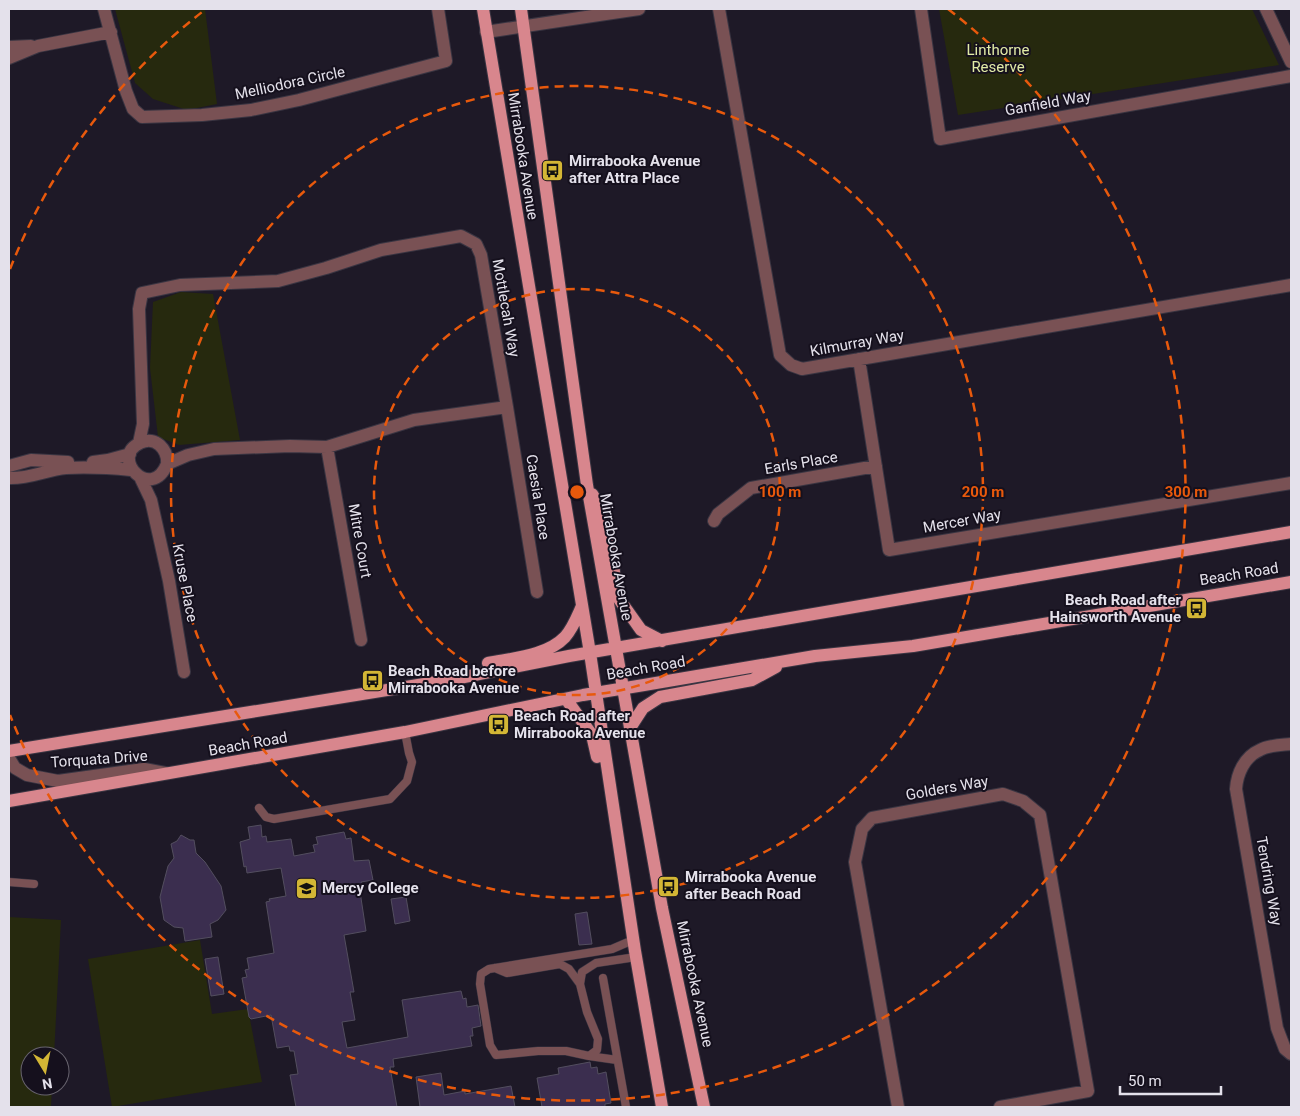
<svg xmlns="http://www.w3.org/2000/svg" width="1300" height="1116" font-family="Roboto,sans-serif">
<style>
.green{fill:#26290e}
.building{fill:#3b2e4f;stroke:#534e5f}
.lines{fill:none;stroke-linecap:round;stroke-linejoin:round}
.service-casing{stroke:#3a3542;stroke-width:9}
.minor-casing{stroke:#3a3542;stroke-width:14}
.tertiary-casing{stroke:#3a3542;stroke-width:14}
.primary-casing{stroke:#3a3542;stroke-width:14}
.service{stroke:#795154;stroke-width:8}
.minor{stroke:#795154;stroke-width:12}
.tertiary{stroke:#795154;stroke-width:12}
.primary{stroke:#d8868d;stroke-width:12}
.ring{fill:none;stroke:#e8590c;stroke-width:2.5;stroke-dasharray:9 6}
.labels{text-anchor:middle;dominant-baseline:central;stroke-width:4;stroke-linejoin:round;paint-order:stroke}
.park-label{font-size:15px;fill:#e1eaa6;stroke:#15101d}
.street-label{font-size:15px;fill:#e4e1eb;stroke:#15101d}
.poi-label{font-size:15px;font-weight:bold;fill:#e4e1eb;stroke:#15101d;text-anchor:start}
.centre{fill:#e8590c;stroke:#15101d;stroke-width:2.5}
.ring-label{font-size:15px;text-anchor:middle;font-weight:bold;fill:#e8590c;stroke:#15101d;stroke-width:4;stroke-linejoin:round;paint-order:stroke}
</style>
<rect width="100%" height="100%" fill="#1e1927"/>
<path class="green" d="M115 9H205L217 104 187 110 153 99 135 83Z
M939 9H1252L1279 65 958 115Z
M181 292 213 294 240 440 179 445 158 437 150 368 153 302Z
M9 917 61 920 54 1056H30V1086H52L51 1107H9Z
M200 940 212 1014 248 1009 262 1082 112 1107 88 959Z"/>
<path class="building" d="M261 825 262 837 266 836 267 842 291 839 294 856 315 852 313 845 318 844 316 837 344 832 346 839 351 838 354 861 369 860 373 880 361 882 362 885H359L366 931 344 935 354 992H350L355 1020 342 1022 347 1048 408 1037 402 1000 461 991 463 999 466 998 467 1007 478 1005 481 1026 472 1028 473 1036H470L472 1046 393 1059 394 1067H390L397 1107H296L290 1075 298 1074 294 1051H290L289 1046 277 1048 271 1015 251 1019 249 1017 242 978 247 977 245 970 249 969 247 958 274 953 266 902 270 901 269 899 286 896 281 868 247 873 246 866 244 867 240 842 250 839 248 827Z
M181 835 190 840H194L196 853 205 862 221 886 226 910 218 920 210 924 212 937 185 941 183 928 174 927 164 920 160 897 163 885 168 866 174 858 171 844 177 841Z
M406 897 410 921 395 924 391 899Z
M587 912 592 944 579 945 575 914Z
M218 957 224 994 211 996 205 959Z
M590 1062 591 1068 597 1067 598 1074 606 1072 611 1103 605 1104V1107H542L537 1078 559 1074 558 1068Z
M441 1073 444 1095 465 1091V1094L511 1086 515 1107H420L416 1077Z"/>
<g class="lines">
<defs>
<path id="service" d="M259 808 266 817 274 819 390 799 407 781 412 762 409 753 405 732
M9 882 34 884
M633 940 612 949 489 969 481 974 480 984 490 1045 496 1055 538 1051H566L589 1056 597 1050 598 1039 587 1012 580 984 582 972 596 963 636 957
M495 968 507 973 560 964 569 969 580 984
M603 978 626 1107
M589 1056 617 1060"/>
<path id="minor" d="M104 9 126 91 133 109 142 117 202 115 251 110 299 100 446 61 438 9
M719 9 780 355 791 365 802 369 1291 285
M921 9 940 139 1291 76
M1266 9 1291 62
M486 32 639 9
M9 47 31 46
M9 58 38 46 111 32
M859 359 889 550 1291 483
M507 407 537 592
M139 443 143 424 139 309 142 293 180 285 278 281 326 268 381 250 461 236 476 244 481 255 507 407 414 420 327 447 290 446 214 449 188 455 167 464C151 503 109 457 140 443 156 435 168 450 167 464
M327 447 361 640
M93 462 108 460 130 454
M9 466 31 460 68 462
M140 477 151 500 169 581 184 672
M9 478C29 479 46 470 66 468 87 467 110 468 131 470
M714 521 718 514 751 488 876 466
M1291 744C1282 745 1268 745 1260 750 1244 757 1237 774 1236 789L1277 1028 1285 1049 1291 1054
M898 1107 855 862 862 829 872 818 1003 794 1023 801 1040 815 1088 1091 1000 1107"/>
<path id="tertiary" d="M9 758 15 768 27 775 58 781 144 769 165 773"/>
<path id="primary" d="M483 9 590 653 635 951 662 1107
M521 9 587 485 662 908 704 1107
M592 494 603 512 619 599 641 630 662 641
M488 663C513 658 547 656 565 637 573 628 577 617 582 606
M566 699 592 735 597 757
M630 728 643 708 660 697 752 680 776 667
M9 751 449 680 569 656 1291 532
M9 801 405 732 583 695 644 685 815 656 913 646 1291 582"/>
</defs>
<use href="#service" class="service-casing"/>
<use href="#minor" class="minor-casing"/>
<use href="#tertiary" class="tertiary-casing"/>
<use href="#primary" class="primary-casing"/>
<use href="#service" class="service"/>
<use href="#minor" class="minor"/>
<use href="#tertiary" class="tertiary"/>
<use href="#primary" class="primary"/>
</g>
<g class="ring">
<circle cx="577" cy="492" r="203"/>
<circle cx="577" cy="492" r="406"/>
<path d="M10 269A609 609 0 0 1 206 9M948 9A609 609 0 1 1 10 715"/>
</g>
<defs>
<symbol id="bus-square" viewBox="-11 -11 22 22"><rect x="-9" y="-9" width="18" height="18" rx="4" fill="#d3b635" stroke="#15101d"/><path d="M-5-6H5V4H4V6H2V4H-2V6H-4V4H-5ZM-3.5-4V0h7V-4ZM-3.5 1.2v1.5H-2V1.2ZM2 1.2v1.5H3.5V1.2Z" fill="#111"/></symbol>
<symbol id="school-square" viewBox="-11 -11 22 22"><rect x="-9" y="-9" width="18" height="18" rx="4" fill="#d3b635" stroke="#15101d"/><path d="M0-5L7-2L0 1L-7-2ZM-4 1L0 2.5L4 1V4Q0 6-4 4Z" fill="#111"/></symbol>
</defs>
<g fill-rule="evenodd">
<use href="#bus-square" x="540" y="158" width="25" height="25"/>
<use href="#bus-square" x="1184" y="596" width="25" height="25"/>
<use href="#bus-square" x="360" y="668" width="25" height="25"/>
<use href="#bus-square" x="486" y="712" width="25" height="25"/>
<use href="#bus-square" x="656" y="874" width="25" height="25"/>
<use href="#school-square" x="294" y="876" width="25" height="25"/>
</g>
<g class="labels">
<g class="park-label">
<text x="998" y="50">Linthorne<tspan x="998" dy="17">Reserve</tspan></text>
</g>
<g class="street-label">
<text transform="translate(290 83) rotate(-12)">Melliodora Circle</text>
<text transform="translate(1048 103) rotate(-10)">Ganfield Way</text>
<text transform="translate(523 156) rotate(81)">Mirrabooka Avenue</text>
<text transform="translate(506 308) rotate(80)">Mottlecah Way</text>
<text transform="translate(857 343) rotate(-10)">Kilmurray Way</text>
<text transform="translate(801 463) rotate(-10)">Earls Place</text>
<text transform="translate(538 497) rotate(81)">Caesia Place</text>
<text transform="translate(962 521) rotate(-10)">Mercer Way</text>
<text transform="translate(360 541) rotate(80)">Mitre Court</text>
<text transform="translate(616 557) rotate(80)">Mirrabooka Avenue</text>
<text transform="translate(1239 574) rotate(-9)">Beach Road</text>
<text transform="translate(185 583) rotate(79)">Kruse Place</text>
<text transform="translate(646 668) rotate(-10)">Beach Road</text>
<text transform="translate(248 744) rotate(-10)">Beach Road</text>
<text transform="translate(99 759) rotate(-4)">Torquata Drive</text>
<text transform="translate(947 788) rotate(-10)">Golders Way</text>
<text transform="translate(1269 881) rotate(80)">Tendring Way</text>
<text transform="translate(695 984) rotate(78)">Mirrabooka Avenue</text>
</g>
<g class="poi-label">
<text x="569" y="161">Mirrabooka Avenue<tspan x="569" dy="17">after Attra Place</tspan></text>
<text x="1181" y="600" text-anchor="end">Beach Road after<tspan x="1181" dy="17">Hainsworth Avenue</tspan></text>
<text x="388" y="671">Beach Road before<tspan x="388" dy="17">Mirrabooka Avenue</tspan></text>
<text x="514" y="716">Beach Road after<tspan x="514" dy="17">Mirrabooka Avenue</tspan></text>
<text x="685" y="877">Mirrabooka Avenue<tspan x="685" dy="17">after Beach Road</tspan></text>
<text x="322" y="888">Mercy College</text>
</g>
</g>
<circle cx="577" cy="492" r="8" class="centre"/>
<g class="ring-label">
<text x="780" y="497">100 m</text>
<text x="983" y="497">200 m</text>
<text x="1186" y="497">300 m</text>
</g>
<rect width="1300" height="1116" fill="none" stroke="#e4e1eb" stroke-width="20"/>
<g transform="translate(45 1071) rotate(170)"><circle r="24" fill="#15101d" stroke="#68646f"/>
<path d="M0-4L9 19L0 12L-9 19Z" fill="#d3b635"/>
<text y="-8" font-size="14" font-weight="bold" text-anchor="middle" fill="#e4e1eb">N</text>
</g>
<path d="M1120 1086v8h101v-8" fill="none" stroke="#e4e1eb" stroke-width="2.5"/>
<text x="1128" y="1086" font-size="15" fill="#e4e1eb" stroke="#15101d" stroke-width="4" paint-order="stroke">50 m</text>
</svg>
